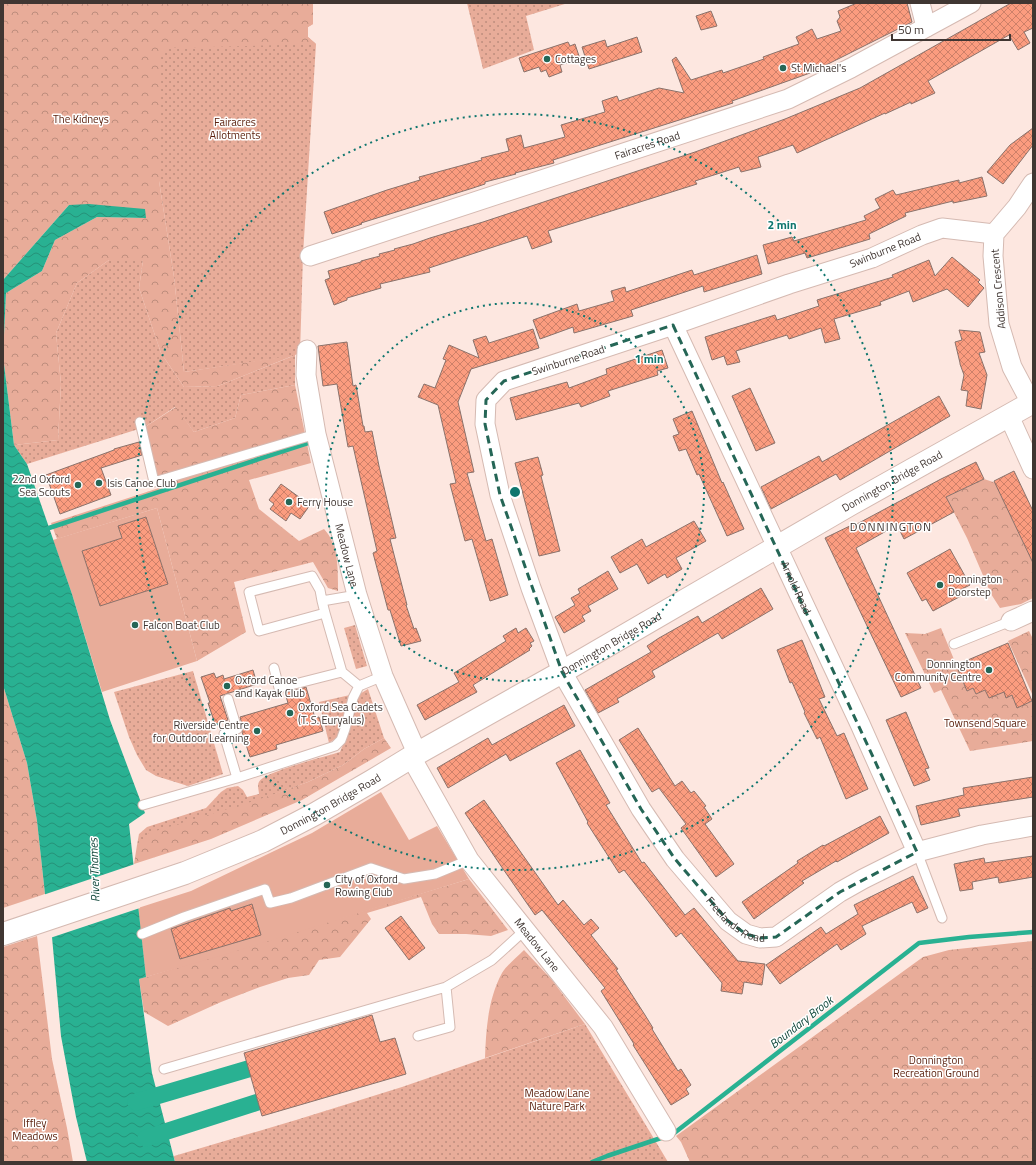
<svg xmlns="http://www.w3.org/2000/svg" width="1036" height="1165" font-family="'Titillium Web',sans-serif">
<style>
.grass{fill:url(#grass-dots)}
.forest{fill:url(#forest-crowns)}
.pitch{fill:#e8ac99}
.water{fill:url(#water-waves)}
.pier{fill:#fde7e0}
.lines{fill:none;stroke-linecap:round;stroke-linejoin:round}
.stream{stroke:#29b192;stroke-width:4.5}
.canal{stroke:#29b192;stroke-width:17}
.building{fill:url(#building-cross-hatch);stroke:#8a726b}
.service-casing{stroke:#d5bab2;stroke-width:11}
.minor-casing{stroke:#d5bab2;stroke-width:21}
.secondary-casing{stroke:#d5bab2;stroke-width:24}
.service{stroke:#fff;stroke-width:9}
.minor{stroke:#fff;stroke-width:19}
.secondary{stroke:#fff;stroke-width:22}
.marked{fill:none;stroke:#256656;stroke-width:3;stroke-dasharray:8 5;stroke-linejoin:round}
.ring{fill:none;stroke:#0f766e;stroke-width:2;stroke-dasharray:2 4}
.poi-dot{fill:#256656;stroke:#fff;stroke-width:1.5}
.labels{text-anchor:middle;dominant-baseline:central;stroke-width:3;stroke-linejoin:round;paint-order:stroke}
.poi-label{font-size:11px;fill:#403632;stroke:#fff;text-anchor:start}
.park-label{font-size:11px;fill:#5c220f;stroke:#fff}
.street-label{font-size:11px;fill:#403632;stroke:#fff}
.neighbourhood-label{font-size:12px;letter-spacing:1px;fill:#403632;stroke:#fff}
.water-label{font-size:12px;font-style:italic;fill:#144a3d;stroke:#fff}
.centre{fill:#0f766e;stroke:#fff;stroke-width:2}
.ring-label{font-size:12px;text-anchor:middle;font-weight:bold;fill:#0f766e;stroke:#fff;stroke-width:3;stroke-linejoin:round;paint-order:stroke}
</style>
<defs>
<pattern id="grass-dots" width="8" height="8" patternUnits="userSpaceOnUse"><rect width="8" height="8" fill="#e8ac99"/><path d="M2 2h.1M6 6h.1" fill="none" stroke="#bd8d7d" stroke-width="1.8" stroke-linecap="round"/></pattern>
<pattern id="forest-crowns" width="20" height="18" patternUnits="userSpaceOnUse"><rect width="20" height="18" fill="#e8ac99"/><path d="M2 6a3 3 0 1 1 6 0M12 15a3 3 0 1 1 6 0" fill="none" stroke="#bd8d7d"/></pattern>
<pattern id="water-waves" width="16" height="10" patternUnits="userSpaceOnUse"><rect width="16" height="10" fill="#29b192"/><path d="M0 5q4-4 8 0t8 0" fill="none" stroke="#259178"/></pattern>
<pattern id="building-cross-hatch" width="8" height="8" patternUnits="userSpaceOnUse"><rect width="8" height="8" fill="#fb9c7f"/><path d="M0 0l8 8M0 8l8-8" fill="none" stroke="#cd8069"/></pattern>
</defs>
<rect width="100%" height="100%" fill="#fde7e0"/>
<path class="grass" d="M467 3H568L526 16 534 50 483 69Z
M313 24 308 27V37L316 44 303 255 300 353 295 355V385L241 395 235 418 194 432 175 407 145 427 27 464 14 445 58 440 61 384 56 333 77 283 109 260H143L139 288 161 353 184 387 218 386 293 356 184 372 174 277 159 181 69 43Z
M355 625 367 666 356 669 344 628Z
M193 671 223 774 188 786 156 776 146 770 137 755 129 737 114 692Z
M368 689 384 738 364 749 343 765 308 782 137 845 139 834 147 827 206 808 221 792 227 788 238 786 243 790 247 797 259 794C259 791 257 785 259 782 263 772 327 756 340 752L350 727 358 695Z
M350 695 340 734 335 739 329 743 319 702Z
M585 1024 668 1162H175L174 1156 296 1120 402 1087Z"/>
<path class="forest" d="M3 3H313V24L308 27V37L316 44 170 48 159 58V181L174 277 184 372 295 355 218 386 184 387 161 353 139 288 143 260H109L77 283 56 333 61 384 58 440 14 445 3 356 6 293 42 271 55 240 97 217 146 218 69 205 3 280Z
M295 385 311 463 249 480 259 509 299 541 324 529C339 545 338 570 338 591L328 588 313 562 234 582 246 632 197 661 157 508 57 539 51 523 159 488 145 427 176 407 194 432 235 418 241 395Z
M984 479 996 483 1033 563V598L1021 604 1000 608 991 594 967 538 946 497Z
M941 628 967 691 973 688 976 694 985 690 1004 692 1006 697 1012 695 1017 707 1033 701V741L970 751 941 690 934 693 905 633 925 634Z
M1029 631 1033 639V696L1008 641Z
M3 685 27 763 37 821 45 894 3 908Z
M384 738 391 748 302 800 211 839 134 864 137 845 149 833 263 798 308 782 343 765 364 749Z
M469 879 508 930 491 936 466 934H439L432 924 421 897 367 913 371 919 340 957 319 960 309 975 288 978 260 987 221 1002 168 1026 144 1012 139 979Z
M37 936 52 1059 67 1128 73 1162H3V947Z
M1033 941V1162H690L681 1142 676 1136 923 957 949 950Z
M524 950 552 980 585 1024 485 1058C486 1029 488 999 502 973 507 965 517 957 524 950Z"/>
<path class="pitch" d="M157 508 197 661 102 692 72 594 53 540Z
M381 792 409 840 437 826 469 879 230 953 146 977 138 908 191 891 272 852 312 833Z"/>
<path class="water" d="M89 204 145 209 146 218 97 217 55 240 42 271 6 293 3 356 14 445 27 464 44 513 72 594 110 720 145 813 129 824 146 977 139 979 152 1073 175 1162H87L76 1117 61 1036 52 937 45 894 37 821 27 763 3 685V280L69 205Z"/>
<path class="pier" d="M135 864 140 908 50 938 43 895Z"/>
<g class="lines">
<path class="stream" d="M49 528 311 442
M592 1162 607 1156 673 1134 919 943 969 937 1033 932"/>
<path class="canal" d="M136 1102 248 1069
M146 1138 258 1102"/>
</g>
<path class="building" d="M857 3H907L912 22 810 73 732 101 733 103 553 160 554 163 515 173 516 174 485 182V184L473 188 361 223 362 224 332 234 324 212 387 190 420 180 419 177 482 160 481 158 509 151 506 139 521 135 524 148 565 137 561 125 605 112 602 101 617 96 619 101 659 88 684 93 672 60 676 57 691 80 722 70 723 73 764 59 763 57 799 44 796 37 812 29 817 39 841 31 837 21 840 17 838 11Z
M1011 3H1033V28L1024 32 1030 43 1018 50 1009 35 928 81 935 93 911 104V102L885 114V113L797 153 793 145 758 157 761 167 741 172 739 167 695 181 697 184 548 231 552 242 532 249 527 236 429 268 430 272 380 284 381 288 347 298V300L334 305 325 280 330 278 328 271 361 262V261L380 256 379 254 395 250 394 249 413 244 430 238 483 222 695 152 785 119 860 88Z
M711 11 717 26 701 30 696 16Z
M637 37 642 52 589 69 582 47 605 40 607 47Z
M568 42 570 46 575 44 580 59 560 65 562 72 549 77 546 70 541 72 539 67 524 72 519 58Z
M1033 128V145L1003 184 987 172 1010 145Z
M982 177 987 196 953 203V201L905 213 906 216 869 234 870 239 807 258 805 253 768 264 763 245 792 237 794 241 866 220 864 216 880 208 875 199 893 190 896 195 959 180V183Z
M757 255 762 274 704 292 703 286 631 310 633 316 574 333 573 327 540 339 533 320 577 304 579 311 614 301 611 291 625 287 626 292 692 270 694 275Z
M952 257 980 280 978 282 984 288 968 307 947 289 913 302 909 291 880 302 881 305 834 319 840 339 825 343 821 328 789 339 787 335 736 351 740 362 727 365 724 356 712 360 705 337 775 315 777 320 819 306 817 300 893 277 892 275 929 260 935 276Z
M533 329 539 348 471 369 458 402 474 472 467 473 486 541 492 539 508 595 490 601 472 539 465 541 450 484 456 483 438 405 418 397 424 384 435 388 446 360 443 359 449 345 479 358 473 340 486 336 489 343Z
M959 330 980 332 985 352 979 353 987 375 981 409 966 406 968 391 961 390 964 375 960 364V363L955 342 962 340Z
M347 342 353 386 356 385 363 426H364L365 432 372 431 379 466 396 538 390 539 407 605H406L414 629 416 628 421 641 401 646 390 610H388L373 553 377 551 353 446 348 447 337 384 323 386 318 346Z
M662 350 668 368 657 371 658 375 608 391 610 396 581 407 579 403 516 420 510 398 567 382 569 388 607 374 606 369Z
M750 388 775 443 756 451 732 396Z
M939 396 950 416 840 480 836 474 771 509 761 487 819 456 822 462Z
M692 411 722 483 723 482 744 529 727 536 699 474 697 475 686 449 679 451 673 436 679 434 673 419Z
M139 442 142 455 101 468 111 495 60 514 46 475 114 450V449Z
M538 457 543 475 541 476 560 551 539 556 515 463Z
M976 462 984 479 946 497 954 512 904 539 897 525 856 548 921 688 901 697 825 538 856 523 857 524 941 479Z
M1014 471 1033 511V563L994 481Z
M281 484 310 505 300 519 291 513 286 521 270 509 274 504 269 500Z
M146 517 168 584 100 606 82 551 122 538 118 526Z
M694 521 706 541 676 558 682 569 667 578 665 574 648 584 637 564 620 573 611 557 642 539 646 547Z
M950 549 970 585 958 591 961 596 933 611 926 599 922 601 907 573Z
M608 571 618 589 588 606 591 611 582 616 585 621 564 633 555 617 575 605 571 598 580 593 578 589Z
M761 588 773 609 722 639 718 633 652 671 655 677 617 699 619 702 598 713 585 690 651 652 647 646 659 638 698 616 702 623Z
M516 628 518 633 526 628 534 641 530 643 532 646 529 649 530 650 473 685 477 692 425 720 417 705 459 682 454 673 506 641 503 636Z
M802 640 825 697 819 699 837 736 844 733 868 789 846 799 820 737 817 739 804 713 805 712 792 682 790 683 777 650Z
M1008 643 1032 701 1017 708 1012 695 1006 698 1004 692 989 698 985 690 976 694 973 688 967 691 956 665Z
M253 670 257 684 220 696 228 720 215 724 208 703H210L201 677 214 673 216 678 223 675 224 679Z
M306 687 315 718 319 717 323 731 276 745 277 749 250 757 242 732 243 728 240 717 288 703 285 693Z
M564 705 575 726 510 761 506 754 448 788 437 768 488 738 492 745Z
M906 712 929 768 925 769 930 780 914 786 886 720Z
M638 728 675 786 682 781 691 793 694 791 706 806 704 807 712 819 705 824 734 864 716 877 681 828 686 824 659 788 652 792 619 740Z
M580 750 610 803 606 805 642 863 644 862 685 915 694 908 738 961 765 964 762 985 744 982 742 994 721 991 722 983 681 933 676 937 624 870 619 873 587 823 588 822 556 763Z
M1033 777V797L958 809 960 816 921 825 916 806 964 795 963 788Z
M484 800 558 905 563 900 584 925 591 919 599 928 591 935 618 969 616 970 645 1015 653 1028 652 1029 678 1071 681 1069 691 1085 686 1089 689 1094 671 1105 633 1045 634 1044 601 991 605 988 542 910 535 915 501 866 465 813Z
M880 816 889 833 837 862 836 861 802 881 804 883 754 919 742 902 798 863 797 861 823 845 824 846Z
M1033 856V877L999 883 998 877 972 882 973 889 960 891 954 864 984 858 985 863Z
M913 876 928 908 917 913 912 902 862 926 866 934 841 950 837 944 780 984 766 965 821 927 826 934 858 914 854 905Z
M252 904 261 935 180 959 171 929 230 908 231 911Z
M401 916 425 948 409 960 385 928Z
M372 1015 380 1042 395 1038 406 1074 262 1116 244 1053Z"/>
<g class="lines">
<defs>
<path id="service" d="M140 422 154 482 316 434
M322 601 320 590 312 576 249 592 259 631 325 613 322 601 357 595
M325 613 342 672
M954 644 1011 621
M274 668 279 688 342 672 359 686
M228 699 237 729 224 734 237 778
M143 805 237 778 335 746 341 740 345 729 353 698 359 686 383 676
M917 852 942 918
M142 934 184 917 265 889 270 903 291 898 371 868 404 879 435 874 469 860
M418 1036 450 1027 446 987 492 960 525 930
M164 1069 446 987"/>
<g id="minor">
<path d="M920 3 926 27"/>
<path id="s1" d="M994 234 942 228 922 235 872 258 789 284 673 325 504 381 486 400 485 424 500 495 531 588 562 672 641 809 675 859 728 921 746 934 760 938 776 937 840 892 863 879 917 852 982 835 1033 826"/>
<path id="s2" d="M310 256 788 99 851 68 971 3"/>
<path id="s3" d="M673 325 860 724 917 852"/>
<path id="s4" d="M307 350 306 375 316 434 357 595 383 676 413 744 418 753"/>
<path d="M1031 403 1012 367 999 324 993 256 994 234 1017 207 1033 183"/>
<path d="M1009 416 1033 469"/>
<path d="M1011 621 1033 611"/>
<path id="s5" d="M411 757 469 860 603 1027 666 1131"/>
</g>
<g id="secondary">
<path id="s6" d="M3 934 185 873 263 841 315 814 372 781 418 753 562 672 851 504 1033 402"/>
</g>
</defs>
<use href="#service" class="service-casing"/>
<use href="#minor" class="minor-casing"/>
<use href="#secondary" class="secondary-casing"/>
<use href="#service" class="service"/>
<use href="#minor" class="minor"/>
<use href="#secondary" class="secondary"/>
</g>
<path class="marked" d="M673 325 917 852 840 892 776 937 760 938 746 934 728 921 675 859 641 809 562 672 500 495 485 424 486 400 504 381Z"/>
<g class="ring">
<circle cx="515" cy="492" r="189"/>
<circle cx="515" cy="492" r="378"/>
</g>
<g class="poi-dot">
<circle cx="547" cy="59" r="4"/>
<circle cx="783" cy="68" r="4"/>
<circle cx="99" cy="483" r="4"/>
<circle cx="78" cy="485" r="4"/>
<circle cx="289" cy="502" r="4"/>
<circle cx="940" cy="585" r="4"/>
<circle cx="135" cy="625" r="4"/>
<circle cx="989" cy="670" r="4"/>
<circle cx="227" cy="686" r="4"/>
<circle cx="290" cy="713" r="4"/>
<circle cx="257" cy="731" r="4"/>
<circle cx="327" cy="885" r="4"/>
</g>
<g class="labels">
<g class="poi-label">
<text x="555" y="59">Cottages</text>
<text x="791" y="68">St Michael's</text>
<text x="70" y="479" text-anchor="end">22nd Oxford<tspan x="70" dy="13">Sea Scouts</tspan></text>
<text x="107" y="483">Isis Canoe Club</text>
<text x="297" y="502">Ferry House</text>
<text x="948" y="579">Donnington<tspan x="948" dy="13">Doorstep</tspan></text>
<text x="143" y="625">Falcon Boat Club</text>
<text x="981" y="664" text-anchor="end">Donnington<tspan x="981" dy="13">Community Centre</tspan></text>
<text x="235" y="680">Oxford Canoe<tspan x="235" dy="13">and Kayak Club</tspan></text>
<text x="298" y="707">Oxford Sea Cadets<tspan x="298" dy="13">(T. S. Euryalus)</tspan></text>
<text x="249" y="725" text-anchor="end">Riverside Centre<tspan x="249" dy="13">for Outdoor Learning</tspan></text>
<text x="335" y="879">City of Oxford<tspan x="335" dy="13">Rowing Club</tspan></text>
</g>
<g class="park-label">
<text x="81" y="119">The Kidneys</text>
<text x="235" y="122">Fairacres<tspan x="235" dy="13">Allotments</tspan></text>
<text x="985" y="723">Townsend Square</text>
<text x="936" y="1060">Donnington<tspan x="936" dy="13">Recreation Ground</tspan></text>
<text x="557" y="1093">Meadow Lane<tspan x="557" dy="13">Nature Park</tspan></text>
<text x="35" y="1123">Iffley<tspan x="35" dy="13">Meadows</tspan></text>
</g>
<g class="street-label">
<text stroke="none"><textPath href="#s2" startOffset="355">Fairacres Road</textPath></text>
<text transform="translate(885 250) rotate(-22)">Swinburne Road</text>
<text transform="translate(998 289) rotate(-95)">Addison Crescent</text>
<text transform="translate(568 360) rotate(-18)">Swinburne Road</text>
<text stroke="none"><textPath href="#s6" startOffset="1001">Donnington Bridge Road</textPath></text>
<text stroke="none"><textPath href="#s4" startOffset="210">Meadow Lane</textPath></text>
<text stroke="none"><textPath href="#s3" startOffset="290">Arnold Road</textPath></text>
<text stroke="none"><textPath href="#s6" startOffset="677">Donnington Bridge Road</textPath></text>
<text stroke="none"><textPath href="#s6" startOffset="353">Donnington Bridge Road</textPath></text>
<text stroke="none"><textPath href="#s1" startOffset="1133">Freelands Road</textPath></text>
<text stroke="none"><textPath href="#s5" startOffset="227">Meadow Lane</textPath></text>
</g>
<g class="neighbourhood-label">
<text x="891" y="526">DONNINGTON</text>
</g>
<g class="water-label">
<text transform="translate(94 870) rotate(-92)">River Thames</text>
<text transform="translate(801 1022) rotate(-38)">Boundary Brook</text>
</g>
</g>
<circle cx="515" cy="492" r="6" class="centre"/>
<g class="ring-label">
<text x="782" y="229">2 min</text>
<text x="649" y="363">1 min</text>
</g>
<rect width="1036" height="1165" fill="none" stroke="#403632" stroke-width="8"/>
<path d="M892 34v6h118v-6" fill="none" stroke="#403632" stroke-width="2"/>
<text x="898" y="34" font-size="12" fill="#403632" stroke="#ffffff" stroke-width="3" paint-order="stroke">50 m</text>
</svg>
